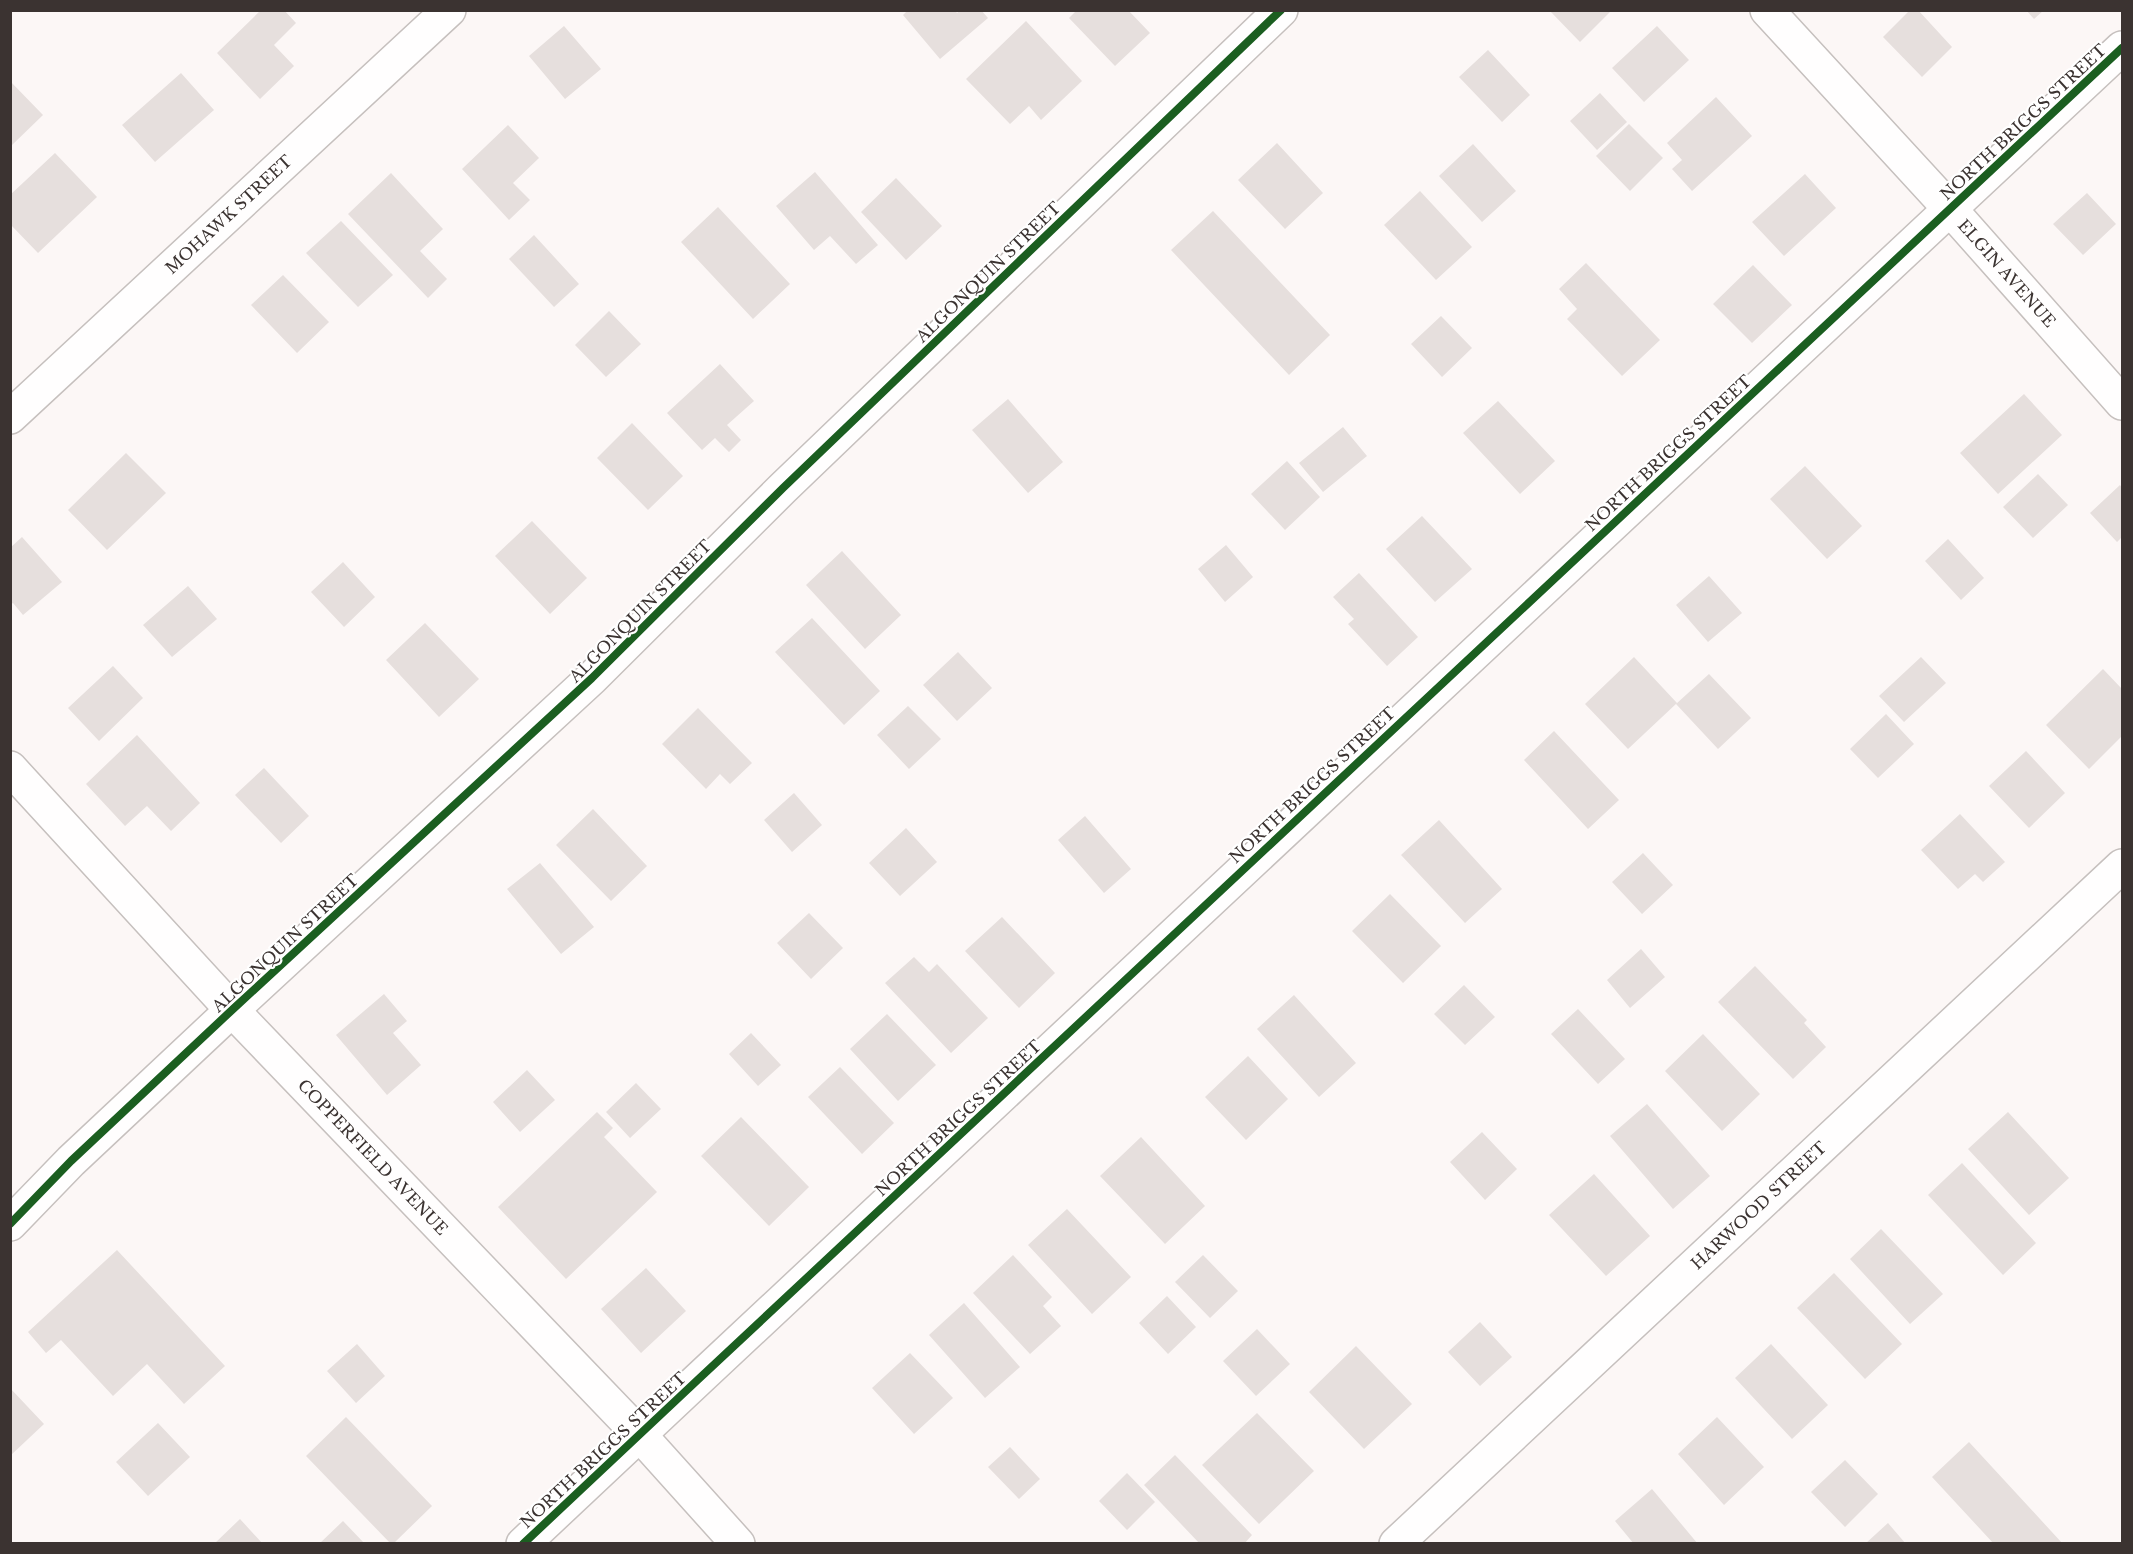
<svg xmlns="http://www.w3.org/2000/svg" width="2133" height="1554" font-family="'Libre Baskerville',serif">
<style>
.building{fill:#e6dfdd}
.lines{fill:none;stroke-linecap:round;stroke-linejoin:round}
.minor-casing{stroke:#c6c0be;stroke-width:36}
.tertiary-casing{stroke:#c6c0be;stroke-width:36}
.minor{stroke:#fffefe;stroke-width:33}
.tertiary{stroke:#fffefe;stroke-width:33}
.cycleway-casing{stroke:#fff;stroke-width:11}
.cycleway{stroke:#1b5e20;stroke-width:8}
.labels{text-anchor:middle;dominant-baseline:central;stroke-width:4.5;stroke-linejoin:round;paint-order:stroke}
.street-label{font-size:16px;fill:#3b3331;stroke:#fff}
</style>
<rect width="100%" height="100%" fill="#fcf7f6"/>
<path class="building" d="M261 10H284L296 23 274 45 294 66 260 99 217 53Z
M908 10H955L957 13 960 10H981L988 18 940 59 903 15Z
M1077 10H1128L1150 33 1115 66 1069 18Z
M1549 10H1612L1580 42Z
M1910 10H1918L1952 47 1922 77 1883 37Z
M2026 10H2044L2034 19Z
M1026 21 1082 81 1041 120 1029 106 1010 124 966 79Z
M564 26 601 69 565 99 529 56Z
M1657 26 1689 60 1644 102 1612 68Z
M1488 50 1530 95 1502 122 1459 77Z
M181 73 214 110 155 162 122 125Z
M10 81 43 115 10 147Z
M1600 93 1627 122 1597 150 1570 121Z
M1716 97 1752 136 1692 191 1672 169 1682 160 1667 143Z
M1629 124 1663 158 1630 191 1596 156Z
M508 125 539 158 513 183 530 200 509 220 462 169Z
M1277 143 1323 193 1285 229 1238 180Z
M1473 144 1516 191 1482 222 1439 176Z
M55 153 97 197 38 253 10 224V195Z
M815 172 878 245 856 264 830 236 814 250 776 206Z
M391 173 443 229 420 251 447 279 428 298 348 214Z
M1805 174 1836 208 1784 256 1752 222Z
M896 178 942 226 906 260 861 212Z
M1420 191 1472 247 1436 280 1384 225Z
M2087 193 2116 224 2083 255 2053 224Z
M718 207 790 284 753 319 681 242Z
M1213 211 1330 335 1289 375 1171 250Z
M341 221 393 275 358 307 306 253Z
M534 235 579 284 554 307 509 259Z
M1586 263 1660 340 1622 376 1567 319 1577 309 1559 289Z
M1753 265 1792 305 1752 343 1713 304Z
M283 275 329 322 297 353 251 305Z
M609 311 641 344 606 377 575 345Z
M1441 316 1472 348 1442 377 1411 344Z
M720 364 754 401 727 425 741 440 729 452 715 438 702 450 667 413Z
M2024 394 2062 435 1998 494 1960 453Z
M1008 399 1063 462 1028 493 972 430Z
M1498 401 1555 461 1520 494 1463 433Z
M632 423 683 476 648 510 597 458Z
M1343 427 1367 456 1323 492 1299 463Z
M126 453 166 493 107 550 68 510Z
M1287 461 1320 497 1285 530 1251 494Z
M1805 466 1862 526 1827 559 1770 499Z
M2038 474 2068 505 2033 538 2003 507Z
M2120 485 2122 488V537L2117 542 2090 513Z
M1422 516 1472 569 1435 602 1386 549Z
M532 521 587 578 550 614 495 556Z
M22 537 62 582 23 615 13 603 10 605V548Z
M1948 539 1984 578 1961 600 1925 561Z
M1226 545 1253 577 1225 602 1198 569Z
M842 551 901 615 865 649 806 585Z
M343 562 375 597 344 627 311 592Z
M1359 573 1418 637 1387 666 1348 624 1354 619 1333 597Z
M1709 576 1742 613 1708 642 1676 605Z
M188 586 217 619 172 657 143 625Z
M812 618 880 691 844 725 775 652Z
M425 623 479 679 439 717 386 660Z
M958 652 992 688 957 721 923 685Z
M1634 657 1677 703 1628 749 1585 704Z
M1921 657 1946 683 1904 722 1879 696Z
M113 666 143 698 99 741 68 708Z
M2103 669 2122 689V736L2089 769 2046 725Z
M1709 674 1751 718 1718 749 1676 704Z
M908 706 941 739 909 769 877 735Z
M698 708 752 763 730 784 720 774 706 789 662 744Z
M1886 714 1914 744 1878 778 1850 749Z
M1554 731 1619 800 1588 829 1524 760Z
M137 735 200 803 171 831 147 806 125 826 86 784Z
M2026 751 2065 793 2029 828 1989 786Z
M264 768 309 816 281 843 235 795Z
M794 793 822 825 792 852 764 820Z
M593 809 647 866 611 901 556 845Z
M1960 814 2005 862 1983 882 1975 874 1958 889 1921 850Z
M1085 816 1131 869 1104 893 1058 840Z
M1439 820 1502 889 1465 923 1401 855Z
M906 828 937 862 900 896 869 863Z
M1643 853 1673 885 1642 914 1612 882Z
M540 863 594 927 561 954 507 889Z
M1390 894 1441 946 1403 983 1352 931Z
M809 913 843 948 811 979 777 943Z
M1002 917 1055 973 1019 1008 965 951Z
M1641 949 1665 977 1630 1008 1607 980Z
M914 957 929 972 937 964 988 1018 951 1053 885 983Z
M1755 966 1807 1020 1804 1023 1826 1047 1793 1079 1718 1002Z
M1464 985 1495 1017 1465 1045 1434 1014Z
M384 994 407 1021 393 1033 421 1065 387 1095 336 1035Z
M1294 995 1356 1063 1319 1097 1257 1029Z
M1578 1009 1625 1059 1598 1084 1551 1034Z
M887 1014 936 1065 898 1101 850 1049Z
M751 1033 781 1065 758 1086 729 1054Z
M1703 1034 1760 1094 1722 1131 1665 1071Z
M1248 1056 1288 1099 1246 1140 1205 1097Z
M840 1067 894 1123 862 1154 808 1097Z
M527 1070 555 1100 520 1132 493 1102Z
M636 1083 661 1109 630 1138 606 1112Z
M1647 1104 1710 1176 1673 1209 1610 1136Z
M597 1112 613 1128 604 1137 657 1192 566 1279 498 1207Z
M2008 1112 2069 1178 2029 1215 1968 1149Z
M741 1117 809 1187 769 1226 701 1156Z
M1482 1132 1517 1169 1485 1200 1450 1162Z
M1141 1137 1205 1206 1165 1244 1100 1176Z
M1962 1163 2036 1243 2003 1275 1928 1195Z
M1594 1174 1650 1236 1606 1276 1549 1215Z
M1067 1209 1131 1277 1092 1314 1028 1245Z
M1881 1229 1943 1294 1910 1324 1850 1259Z
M117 1250 225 1366 184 1404 147 1364 113 1396 61 1340 46 1353 28 1332Z
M1013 1255 1052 1297 1043 1306 1061 1326 1030 1354 973 1293Z
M1203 1255 1238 1291 1210 1318 1175 1282Z
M646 1268 686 1311 641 1353 601 1309Z
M1834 1273 1902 1344 1865 1379 1797 1308Z
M1167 1296 1196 1327 1168 1354 1139 1323Z
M964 1303 1020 1367 985 1398 929 1335Z
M1480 1322 1512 1357 1480 1386 1448 1352Z
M1257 1329 1290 1364 1256 1396 1223 1361Z
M357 1344 385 1376 356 1403 327 1371Z
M1771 1344 1828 1405 1792 1439 1735 1378Z
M1356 1346 1412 1404 1364 1449 1309 1392Z
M910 1353 953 1398 914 1434 872 1388Z
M10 1388 44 1424 10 1456Z
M1257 1413 1314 1471 1259 1524 1202 1465Z
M346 1417 432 1506 393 1544H391L306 1456Z
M1717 1417 1764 1467 1724 1505 1678 1454Z
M158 1423 190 1457 148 1496 116 1462Z
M1969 1442 2063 1544H1994L1932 1477Z
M1010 1447 1040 1479 1019 1499 988 1467Z
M1175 1455 1252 1535 1244 1544H1200L1144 1485Z
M1845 1460 1878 1494 1845 1527 1811 1492Z
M1127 1473 1155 1502 1127 1530 1099 1501Z
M1652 1489 1698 1544H1634L1615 1521Z
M240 1519 263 1544H214Z
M343 1521 365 1544H319Z
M1888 1523 1906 1544H1865Z"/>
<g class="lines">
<defs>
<g id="minor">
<path id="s1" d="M1767 10 1950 209 2122 403"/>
<path id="s2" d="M10 417 449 10"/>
<path id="s3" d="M10 768 232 1010 639 1434 738 1544"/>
<path d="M10 1224 71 1161 232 1010 592 678 783 488 1281 10"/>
<path id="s4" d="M1396 1544 2122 866"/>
</g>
<path id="tertiary" d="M523 1544C1055 1044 1589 546 2122 48"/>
</defs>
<use href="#minor" class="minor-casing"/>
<use href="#tertiary" class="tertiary-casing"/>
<use href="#minor" class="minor"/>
<use href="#tertiary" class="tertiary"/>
<defs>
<path id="cycleway" d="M10 1224 71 1161 232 1010 592 678 783 488 1281 10
M523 1544C1055 1044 1589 546 2122 48"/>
</defs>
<use href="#cycleway" class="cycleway-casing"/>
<use href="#cycleway" class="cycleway"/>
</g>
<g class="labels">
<g class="street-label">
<text transform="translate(2023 122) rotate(-43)">NORTH BRIGGS STREET</text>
<text stroke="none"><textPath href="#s2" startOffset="298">MOHAWK STREET</textPath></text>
<text transform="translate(988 272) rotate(-44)">ALGONQUIN STREET</text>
<text stroke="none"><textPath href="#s1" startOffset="356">ELGIN AVENUE</textPath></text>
<text transform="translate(1668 453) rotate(-43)">NORTH BRIGGS STREET</text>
<text transform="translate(640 611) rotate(-45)">ALGONQUIN STREET</text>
<text transform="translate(1312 785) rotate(-43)">NORTH BRIGGS STREET</text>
<text transform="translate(285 943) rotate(-43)">ALGONQUIN STREET</text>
<text transform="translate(958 1118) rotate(-43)">NORTH BRIGGS STREET</text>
<text stroke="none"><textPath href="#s3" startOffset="532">COPPERFIELD AVENUE</textPath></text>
<text stroke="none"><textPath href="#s4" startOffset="496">HARWOOD STREET</textPath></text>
<text transform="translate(603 1450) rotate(-43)">NORTH BRIGGS STREET</text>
</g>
</g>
<rect width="2133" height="1554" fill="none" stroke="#3b3331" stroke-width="24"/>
</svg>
